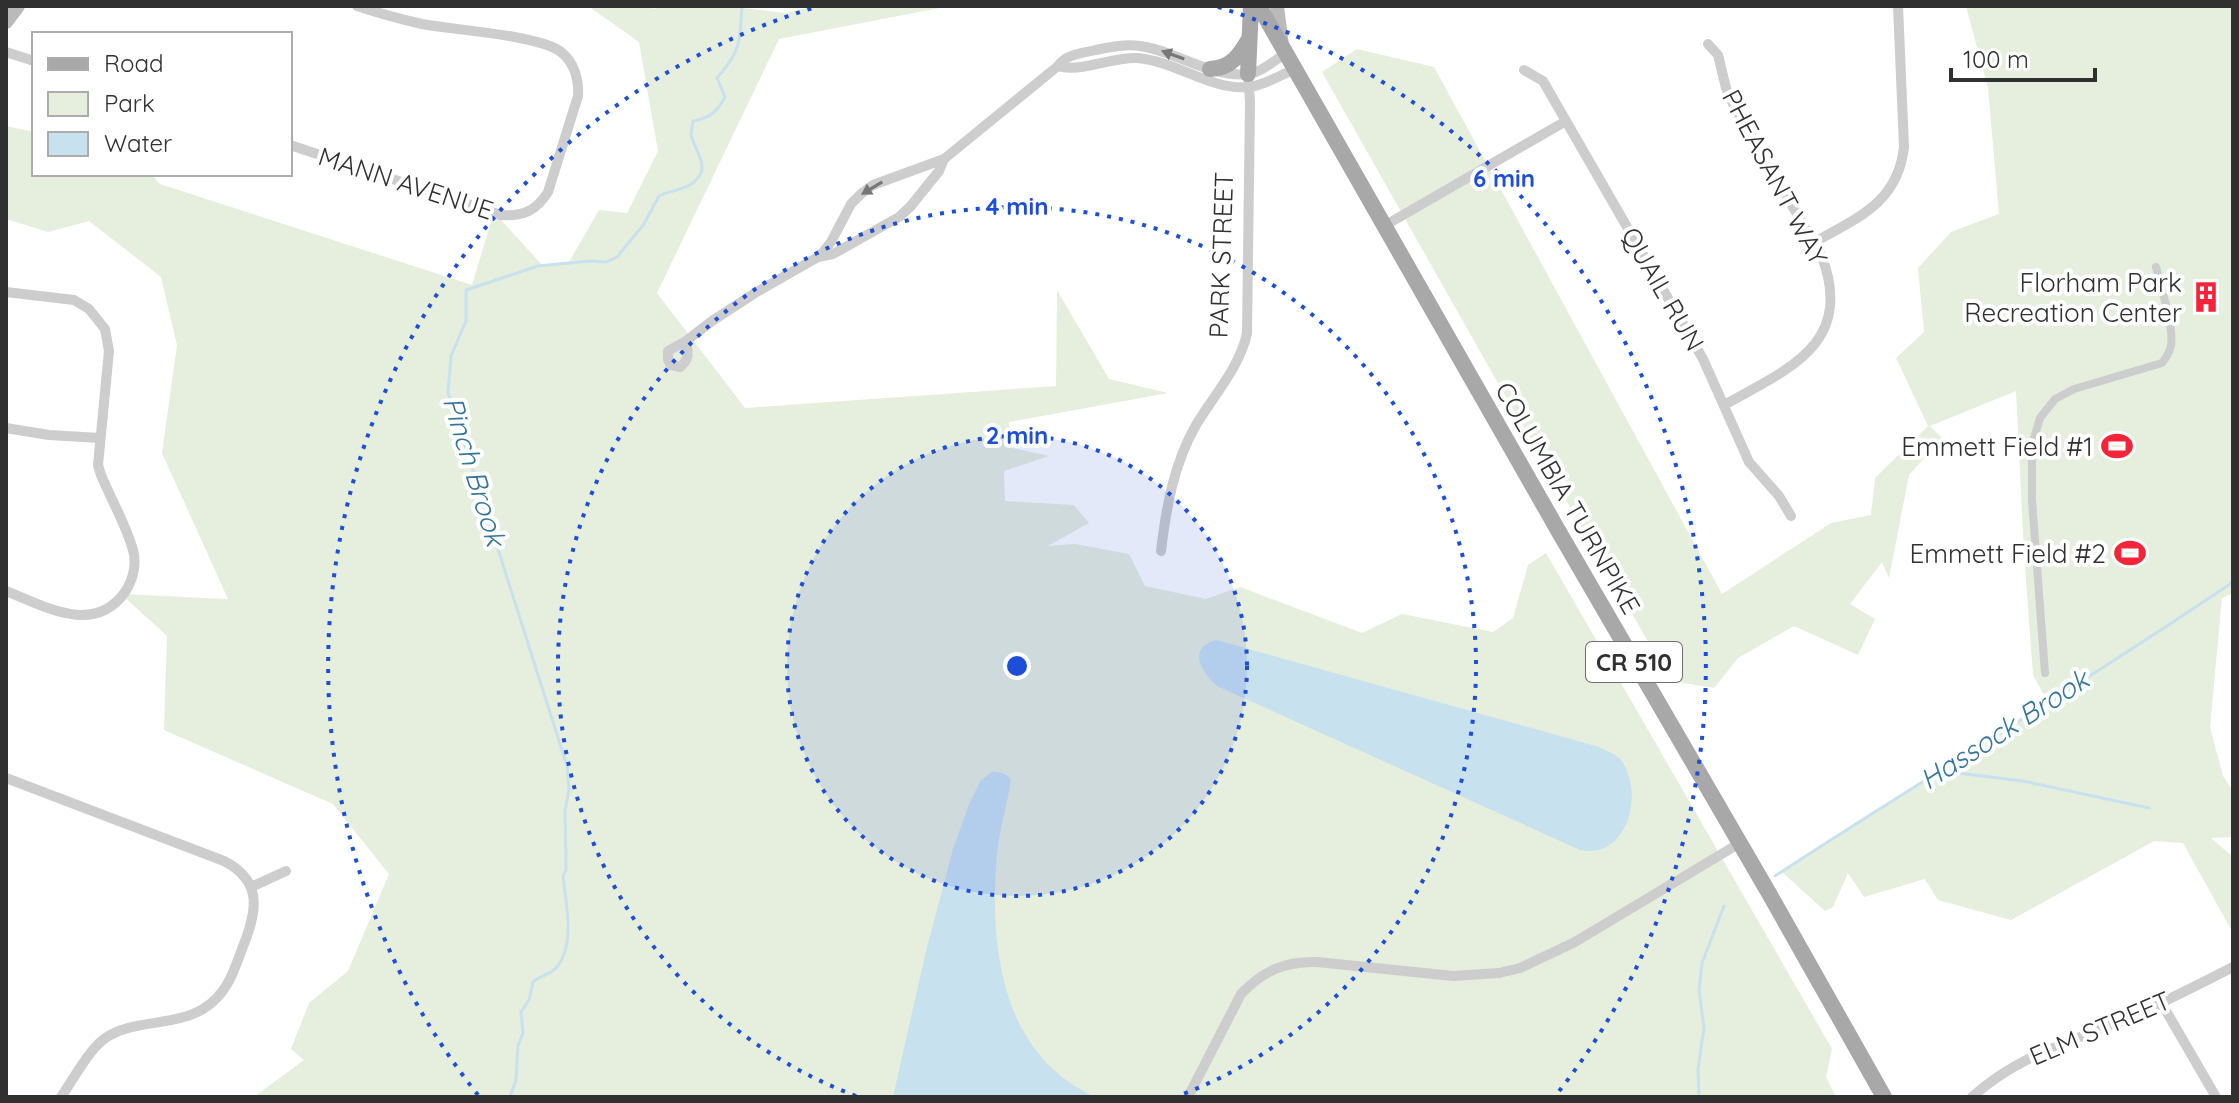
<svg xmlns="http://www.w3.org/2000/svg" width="2239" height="1103" font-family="Quicksand,sans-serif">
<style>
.green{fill:#e6eedd}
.water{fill:#c8e1ef}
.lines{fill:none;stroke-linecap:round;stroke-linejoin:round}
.stream{stroke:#c8e1ef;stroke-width:3}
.pedestrian{stroke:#cdcdcd;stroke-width:8}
.minor{stroke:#cdcdcd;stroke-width:10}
.secondary{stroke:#bababa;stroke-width:14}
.primary{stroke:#a8a8a8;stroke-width:16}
.oneway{fill:#777}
.ring{fill:none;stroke:#1d4ed8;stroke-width:4;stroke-dasharray:4 8}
.labels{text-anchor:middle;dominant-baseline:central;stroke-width:8;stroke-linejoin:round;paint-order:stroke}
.shield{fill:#fff;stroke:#6e6e6e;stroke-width:2}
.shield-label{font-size:24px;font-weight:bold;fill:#303030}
.street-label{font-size:26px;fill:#303030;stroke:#fff}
.poi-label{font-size:26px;fill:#303030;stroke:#fff;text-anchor:end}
.water-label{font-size:28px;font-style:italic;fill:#367599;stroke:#fff}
.centre{fill:#1d4ed8;stroke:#fff;stroke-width:4}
.ring-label{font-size:24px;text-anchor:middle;font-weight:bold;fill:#1d4ed8;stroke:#fff;stroke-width:8;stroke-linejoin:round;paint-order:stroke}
</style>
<rect width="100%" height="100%" fill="#fff"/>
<path class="green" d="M588 6H649L654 9 663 6H742V8L785 13 816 6H950L779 39 657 293 745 408 1056 386 1057 290 1109 379 1168 393 1009 422 1012 448 1049 456 1004 471 1005 501 1074 505 1089 523 1048 546 1075 544 1129 554 1145 586 1206 599 1240 587 1362 633 1402 614 1493 632 1513 618 1528 565 1546 553 1832 1049 1826 1077 1836 1097H254L304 1060 291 1049 309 1003 348 971 389 874 333 804 164 730 167 636 121 594 228 599 162 453 177 345 161 277 89 221 48 232 6 219V126L34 132V174H151L160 184 472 285 494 212 542 265 569 262 599 210 627 213 658 151 639 42Z
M1966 6H2233V593L2222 598 2210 727 2223 776 2233 791V837L2211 838 2233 857V933L2183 843 2154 841 2011 920 1938 900 1925 879 1864 897 1848 873 1833 907 1825 911 1781 871 2049 704 2033 675 2024 553 2016 391 1930 426 1942 438 1909 475 1889 578 1882 562 1850 604 1875 619 1858 655 1794 626 1738 658 1714 688 1671 681 1499 385 1322 72 1357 49 1434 67 1722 594 1831 523 1871 515 1875 478 1928 426 1896 358 1924 332 1918 268 1951 232 1999 214 1988 88Z"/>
<path class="water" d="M1216 640 1596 746C1603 749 1613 753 1619 758 1625 763 1628 774 1630 781 1638 813 1619 859 1580 850L1217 686C1201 672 1187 648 1216 640Z
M992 772C1001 772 1006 773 1011 780 1007 805 1000 828 997 853 989 944 1000 1055 1096 1097H893L926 951 953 849 970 802 981 780Z"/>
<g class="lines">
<path class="stream" d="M1941 771 2023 781 2149 808
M1775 876C1927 777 2083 684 2233 582
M510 1097 516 1080 518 1046 523 1033 521 1012 529 1000 533 982C539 976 548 975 555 969 576 948 566 903 563 876L566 870 565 811 569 790 567 766 448 392 451 356 466 321V290L538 266 590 261 606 262 617 257 644 224 659 196C669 191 681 190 690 185 715 169 694 152 691 134 691 133 693 122 693 121 710 118 717 112 725 97L717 78C741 51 740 41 742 6
M1699 1097 1698 1069 1704 1028 1699 990 1702 963 1724 906"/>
<path class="pedestrian" d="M2045 673 2032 500V445L2040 418 2055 399 2074 389 2162 363C2166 358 2170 352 2171 345 2174 328 2161 287 2156 267"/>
<path class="minor" d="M1708 44 1718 55 1726 88 1733 104 1822 257C1855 345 1786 370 1724 405
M6 52 34 61
M1058 66C1079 73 1112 57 1136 58 1175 60 1210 91 1249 87 1265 85 1281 75 1295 69
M1524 70 1543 81 1703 359 1749 462 1779 496 1791 516
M290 145 501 215C523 217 537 210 548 192L578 96C579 79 574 62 561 52 540 35 453 30 422 24 400 19 378 13 357 6
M1384 226 1566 121
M1813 243C1857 218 1898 203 1904 147L1898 6
M820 256 831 242 851 204 862 193 873 185 944 159
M6 292 74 300 89 309 105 329 109 351 98 465 101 475C111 499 126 525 133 550 137 564 133 580 125 592 94 636 44 606 6 591
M686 341C688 353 690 359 680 367L671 365 668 360V351L686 341 712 321 755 293 818 257 833 254 899 217 910 207 939 171 944 159 1058 66C1066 55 1078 54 1091 51 1109 47 1128 43 1146 47 1180 54 1213 78 1248 74 1262 72 1275 60 1286 53
M6 428 49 435 100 438
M1161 551C1166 508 1174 463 1196 425 1214 395 1240 367 1247 333L1250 102 1248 74
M6 778 224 861C265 882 256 914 242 949 233 974 226 995 203 1009 173 1027 131 1019 104 1039 88 1051 73 1080 61 1097
M251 887 286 871
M2162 1004 2216 1097
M1188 1097 1241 994C1263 971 1285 961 1317 962L1453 976 1499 973 1520 968 1575 942 1740 843
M1972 1097C2018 1056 2065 1044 2121 1021 2159 1005 2196 986 2233 967"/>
<path class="secondary" d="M1277 6 1282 46
M6 22 18 6"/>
<path class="primary" d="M1259 6 1559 532 1770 895 1884 1097
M1210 69C1231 68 1239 56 1249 39
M1248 74 1251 6"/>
</g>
<defs><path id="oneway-solid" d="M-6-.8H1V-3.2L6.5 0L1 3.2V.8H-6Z" transform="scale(2)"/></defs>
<g class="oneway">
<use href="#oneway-solid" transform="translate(1173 55) rotate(-160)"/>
<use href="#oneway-solid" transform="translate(872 188) rotate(149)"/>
</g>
<circle cx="1017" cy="666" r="230" fill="#1d4ed8" fill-opacity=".12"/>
<g class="ring">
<circle cx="1017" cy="666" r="230"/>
<path d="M856 1096A459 459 0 1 1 1178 1096"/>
<path d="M478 1095A689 689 0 0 1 816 7M1218 7A689 689 0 0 1 1556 1095"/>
</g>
<defs>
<symbol id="building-bare" viewBox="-9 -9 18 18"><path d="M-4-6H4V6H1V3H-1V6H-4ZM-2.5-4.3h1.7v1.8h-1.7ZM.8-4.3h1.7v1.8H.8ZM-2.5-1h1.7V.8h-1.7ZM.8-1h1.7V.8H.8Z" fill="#f42539" stroke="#fff" stroke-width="2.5" paint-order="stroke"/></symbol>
<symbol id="stadium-bare" viewBox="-9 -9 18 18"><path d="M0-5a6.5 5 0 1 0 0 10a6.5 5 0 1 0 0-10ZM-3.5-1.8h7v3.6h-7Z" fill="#f42539" stroke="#fff" stroke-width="2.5" paint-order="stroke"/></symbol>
</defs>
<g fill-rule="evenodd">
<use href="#building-bare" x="2184" y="275" width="44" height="44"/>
<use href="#stadium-bare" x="2095" y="424" width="44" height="44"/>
<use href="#stadium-bare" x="2108" y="531" width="44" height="44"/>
</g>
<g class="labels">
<rect class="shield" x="1586" y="642" width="96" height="40" rx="6"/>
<g class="shield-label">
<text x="1634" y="662">CR 510</text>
</g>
<g class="street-label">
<text transform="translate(1775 177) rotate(62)">PHEASANT WAY</text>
<text transform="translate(406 183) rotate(18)">MANN AVENUE</text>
<text transform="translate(1221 255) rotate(-88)">PARK STREET</text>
<text transform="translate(1663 289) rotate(60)">QUAIL RUN</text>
<text transform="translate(1568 498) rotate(60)">COLUMBIA TURNPIKE</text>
<text transform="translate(2100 1028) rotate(-23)">ELM STREET</text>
</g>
<g class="poi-label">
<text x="2182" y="282">Florham Park<tspan x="2182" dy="30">Recreation Center</tspan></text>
<text x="2093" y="446">Emmett Field #1</text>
<text x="2106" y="553">Emmett Field #2</text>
</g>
<g class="water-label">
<text transform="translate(475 471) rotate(73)">Pinch Brook</text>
<text transform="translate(2004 729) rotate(-33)">Hassock Brook</text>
</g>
</g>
<circle cx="1017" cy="666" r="12" class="centre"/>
<g class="ring-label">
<text x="1504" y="187">6 min</text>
<text x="1017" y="215">4 min</text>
<text x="1017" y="444">2 min</text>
</g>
<rect width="2239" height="1103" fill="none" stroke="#303030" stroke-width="16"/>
<rect x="32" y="32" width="260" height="144" fill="#ffffff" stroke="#acacac" stroke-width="2"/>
<rect x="48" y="58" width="40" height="12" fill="#a8a8a8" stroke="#acacac" stroke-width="2"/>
<text x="104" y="72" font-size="24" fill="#303030">Road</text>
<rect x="48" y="92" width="40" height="24" fill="#e6eedd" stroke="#acacac" stroke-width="2"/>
<text x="104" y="112" font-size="24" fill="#303030">Park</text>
<rect x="48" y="132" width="40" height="24" fill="#c8e1ef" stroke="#acacac" stroke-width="2"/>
<text x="104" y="152" font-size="24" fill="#303030">Water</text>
<path d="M1951 68v12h144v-12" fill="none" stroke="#303030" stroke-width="4"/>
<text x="1963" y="68" font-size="24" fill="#303030" stroke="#ffffff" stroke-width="6" paint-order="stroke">100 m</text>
</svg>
